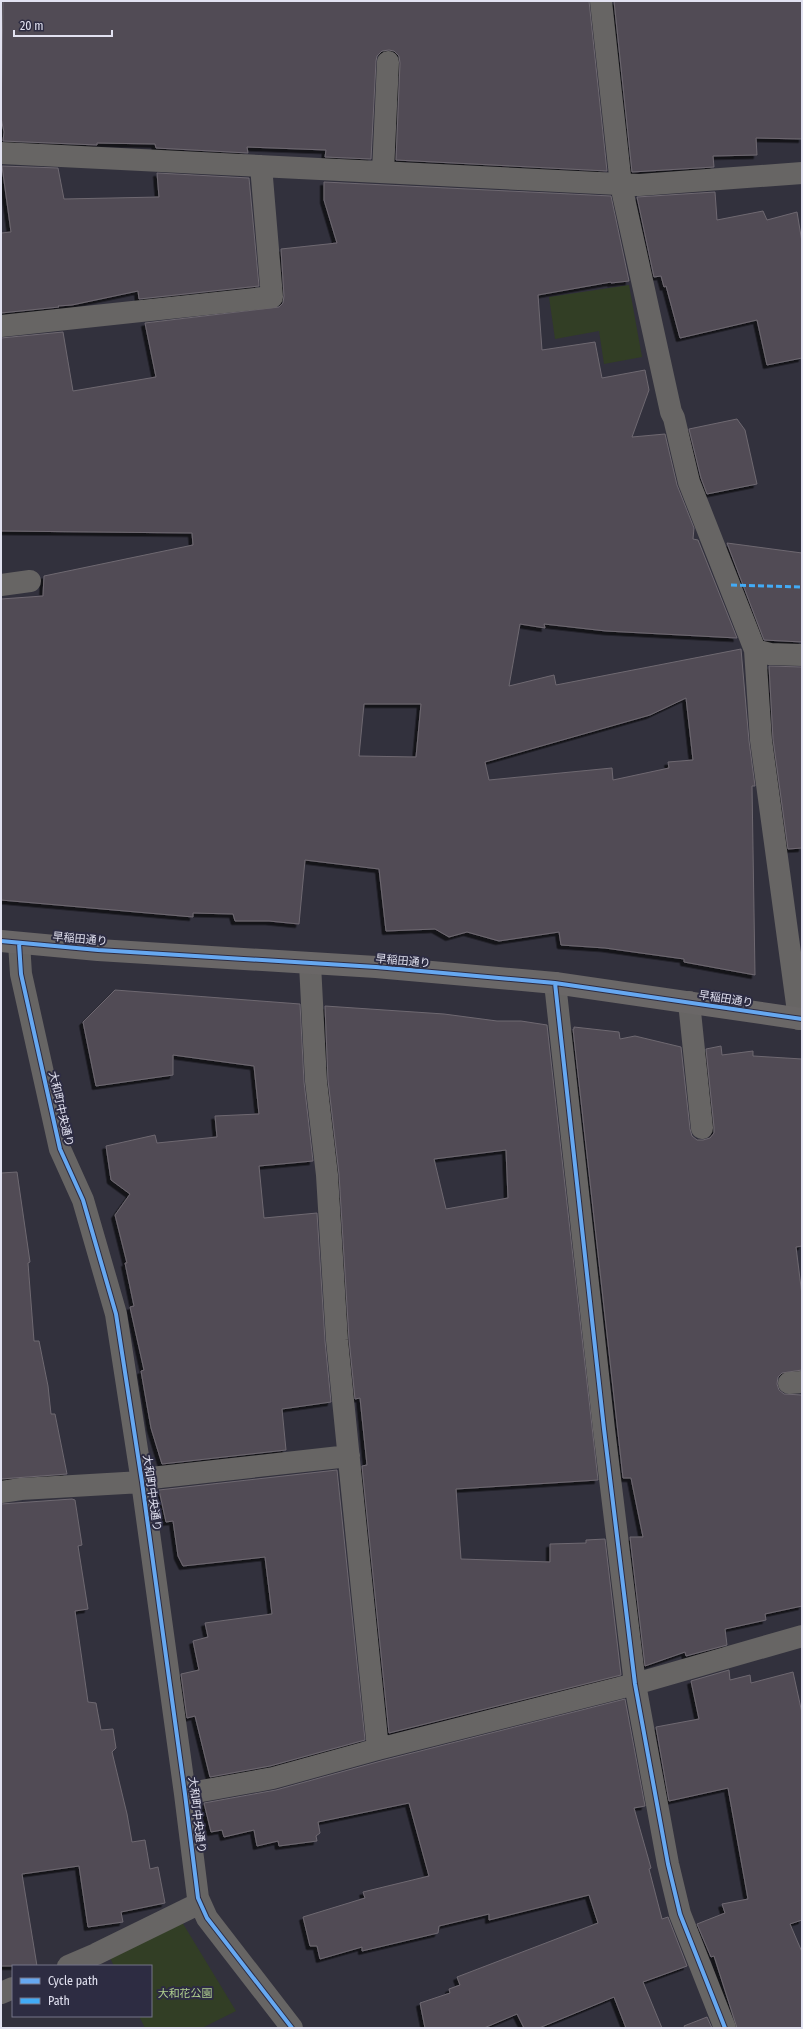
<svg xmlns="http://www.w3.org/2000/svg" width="803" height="2029" font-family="'Fira Sans Condensed','Noto Sans JP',sans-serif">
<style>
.green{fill:#323e25}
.building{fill:#514c54;stroke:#6e6871;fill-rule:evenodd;filter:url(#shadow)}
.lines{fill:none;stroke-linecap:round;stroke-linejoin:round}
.minor{stroke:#676564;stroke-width:22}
.primary{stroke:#6a6767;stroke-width:22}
.quiet{stroke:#42abf6;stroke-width:3;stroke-dasharray:6 3;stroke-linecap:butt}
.cycleway-casing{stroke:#2d2c42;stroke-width:6}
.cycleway{stroke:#66a8f1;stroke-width:4}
.labels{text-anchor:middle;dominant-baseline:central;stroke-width:4;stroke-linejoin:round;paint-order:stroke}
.street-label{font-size:11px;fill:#e2e2f1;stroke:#2d2c42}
.park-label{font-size:11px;fill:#afce8d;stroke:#2d2c42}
</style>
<defs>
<filter id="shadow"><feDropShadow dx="-3.5" dy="3.5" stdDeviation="0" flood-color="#0009"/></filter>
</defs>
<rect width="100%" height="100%" fill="#32313d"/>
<path class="green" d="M629 285 642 357 604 364 599 331 555 339 549 297Z
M182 1922 236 2011 202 2028H145L139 2016H151V1966H114L110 1958Z"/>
<path class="building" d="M3 1H589L607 171 396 160 400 63 399 56 394 51 389 50 382 51 377 56 376 61 371 159 325 157 326 150 247 147 248 153 156 148 155 144 97 143V145L3 141 4 132 1 118Z
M614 1H802V139L756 138 757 155 713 156 714 167 632 172Z
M2 166 58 168 64 199 159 197 157 173 249 178 259 286 139 299 138 291 72 305 58 306 59 307 1 313V233L11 232Z
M324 182 611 196 629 281 611 283V282L538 295 542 350 595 342 602 378 645 370 649 390 632 437 665 434 677 485 694 528 693 539 698 540 737 638 606 631 544 624 545 628 520 624 509 686 554 675 556 685 741 649 749 741 755 786H752L755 975 684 962V959L605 948 561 945 559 932 499 941 467 932 449 937 435 929 386 931 379 869 305 860 299 924 269 921H235L233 914 193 913V917L1 900V599L43 596 44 576 193 545 192 533 1 531V338L63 332 73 391 156 377 145 323 279 307 283 303 284 296 281 249 337 243 324 200ZM686 698 693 760 668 762 669 768 613 780 612 768 489 780 485 762 650 715ZM364 704H421L416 757 359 756Z
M715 192 717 220 763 211 767 220 797 212 802 242V358L767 365 757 320 680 338 666 286 664 287 661 276 654 277 637 197Z
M737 419 745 430 757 484 707 494 701 478 689 429Z
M727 543 802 553V642L764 640Z
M769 666 802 667V848L788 849 773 739Z
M115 990 300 1004 304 1082 313 1161 259 1166 264 1218 317 1213 325 1341 331 1402 282 1409 286 1450 162 1464 151 1428 141 1371 144 1370 130 1307 134 1306 125 1263H127L115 1215 130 1194 111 1180 106 1146 155 1135 157 1143 217 1137 215 1116 259 1114 254 1066 173 1055V1075L96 1086 83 1022Z
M325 1006 444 1014 497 1021H521L547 1025 598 1480 456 1489 461 1559 550 1562V1544L586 1543V1540L605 1539 621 1675 389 1733 362 1466 367 1465 360 1398 355 1399 349 1339 339 1174 328 1080ZM506 1150 508 1198 446 1209 434 1159Z
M574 1027 619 1032 620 1039 635 1036 681 1047 690 1129 692 1136 697 1140H703L710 1138 714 1133V1127L706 1049 721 1046 722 1055 753 1051V1056L802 1059V1246L796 1247 802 1295V1370L782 1373 778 1377 777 1384 779 1390 784 1394 802 1395V1606L765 1614 766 1620 725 1629 727 1645 686 1656 685 1652 645 1666 630 1537H643L631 1478H623L573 1029H574Z
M17 1172 30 1262 28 1263 34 1341H39L48 1386 51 1414H55L67 1474 1 1479V1173Z
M337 1470 365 1740 270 1766 210 1777 195 1716 187 1718 181 1674 199 1670 193 1641 208 1637 205 1623 272 1614 265 1557 183 1566 178 1556 173 1521 166 1522 159 1490Z
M72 1499 75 1500 82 1545 78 1546 88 1609 75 1611 88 1702 96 1703 101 1730 113 1729 116 1748 112 1752 127 1814 132 1842 145 1840 150 1869 158 1867 165 1903 121 1912 123 1922 88 1927 79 1866 22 1874 37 1966H1V1504Z
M729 1670 730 1680 750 1675 751 1683 793 1672 802 1713V1920L790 1924 802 1952V2028H737L714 1956 711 1957 697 1924 725 1913 722 1904 748 1899 728 1788 669 1801 656 1727 699 1719 691 1681Z
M625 1699 645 1806 634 1808 651 1868 649 1869 662 1919 668 1917 687 1966 643 1982 662 2028H626L614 1997 539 2028H524L517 2014 484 2028H425L420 2003 450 1993 449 1989 460 1985 457 1977 598 1923 589 1895 489 1920V1914L439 1926 438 1933 362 1951V1947L320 1959 317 1946H310L303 1917 365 1898 363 1892 429 1876 409 1803 318 1822 320 1833 316 1836 317 1841 279 1846 278 1841 257 1846 254 1830 224 1837 222 1830 211 1832 204 1803 276 1790 381 1761Z
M707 2017 712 2028H685L684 2026Z"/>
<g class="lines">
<path class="minor" d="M601 1 621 185 671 412 674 418 689 482 755 650 761 740 799 1019
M1 153 639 185 802 173
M383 172 388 62
M1 326 272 297 261 166
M1 585 30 581
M755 650 770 654 802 655
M19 943 21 974 60 1149 83 1200 116 1314 142 1482 185 1794 198 1898 207 1918 292 2028
M310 964 316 1081 327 1175 337 1340 378 1749
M555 983 604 1429 635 1684 668 1864 680 1914 725 2028
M689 1002 702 1128
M789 1383 802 1382
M142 1479 349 1456
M1 1492 21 1489 142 1482
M185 1794 273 1778 378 1749 635 1684 802 1636
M68 1966 96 1954 200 1903
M1 1993 13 1988"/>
<path class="primary" d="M1 941 98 950 376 967 555 983 802 1019"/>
<path class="quiet" d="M731 585 802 587"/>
<defs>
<path id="cycleway" d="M1 941 98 950 376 967 555 983 802 1019
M19 943 21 974 60 1149 83 1200 116 1314 142 1482 185 1794 198 1898 207 1918 292 2028
M555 983 604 1429 635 1684 668 1864 680 1914 725 2028"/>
</defs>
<use href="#cycleway" class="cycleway-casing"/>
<use href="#cycleway" class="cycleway"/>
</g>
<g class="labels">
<g class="street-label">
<text transform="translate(80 939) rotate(5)">早稲田通り</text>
<text transform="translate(403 961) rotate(5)">早稲田通り</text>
<text transform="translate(726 999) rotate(9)">早稲田通り</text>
<text transform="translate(61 1109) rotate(77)">大和町中央通り</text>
<text transform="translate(152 1493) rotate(82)">大和町中央通り</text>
<text transform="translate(197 1815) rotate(83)">大和町中央通り</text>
</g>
<g class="park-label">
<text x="185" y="1993">大和花公園</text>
</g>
</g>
<rect width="803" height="2029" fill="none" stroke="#e2e2f1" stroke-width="4"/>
<rect x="12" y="1965" width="140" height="52" fill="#2d2c42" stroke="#757588"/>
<rect x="20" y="1978" width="20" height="6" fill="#66a8f1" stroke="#757588"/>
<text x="48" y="1985" font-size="12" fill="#e2e2f1">Cycle path</text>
<rect x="20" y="1998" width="20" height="6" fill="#42abf6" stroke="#757588"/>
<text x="48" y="2005" font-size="12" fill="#e2e2f1">Path</text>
<path d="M14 30v6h98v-6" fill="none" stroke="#e2e2f1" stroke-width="2"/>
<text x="20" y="30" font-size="12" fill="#e2e2f1" stroke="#2d2c42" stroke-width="3" paint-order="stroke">20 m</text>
</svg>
